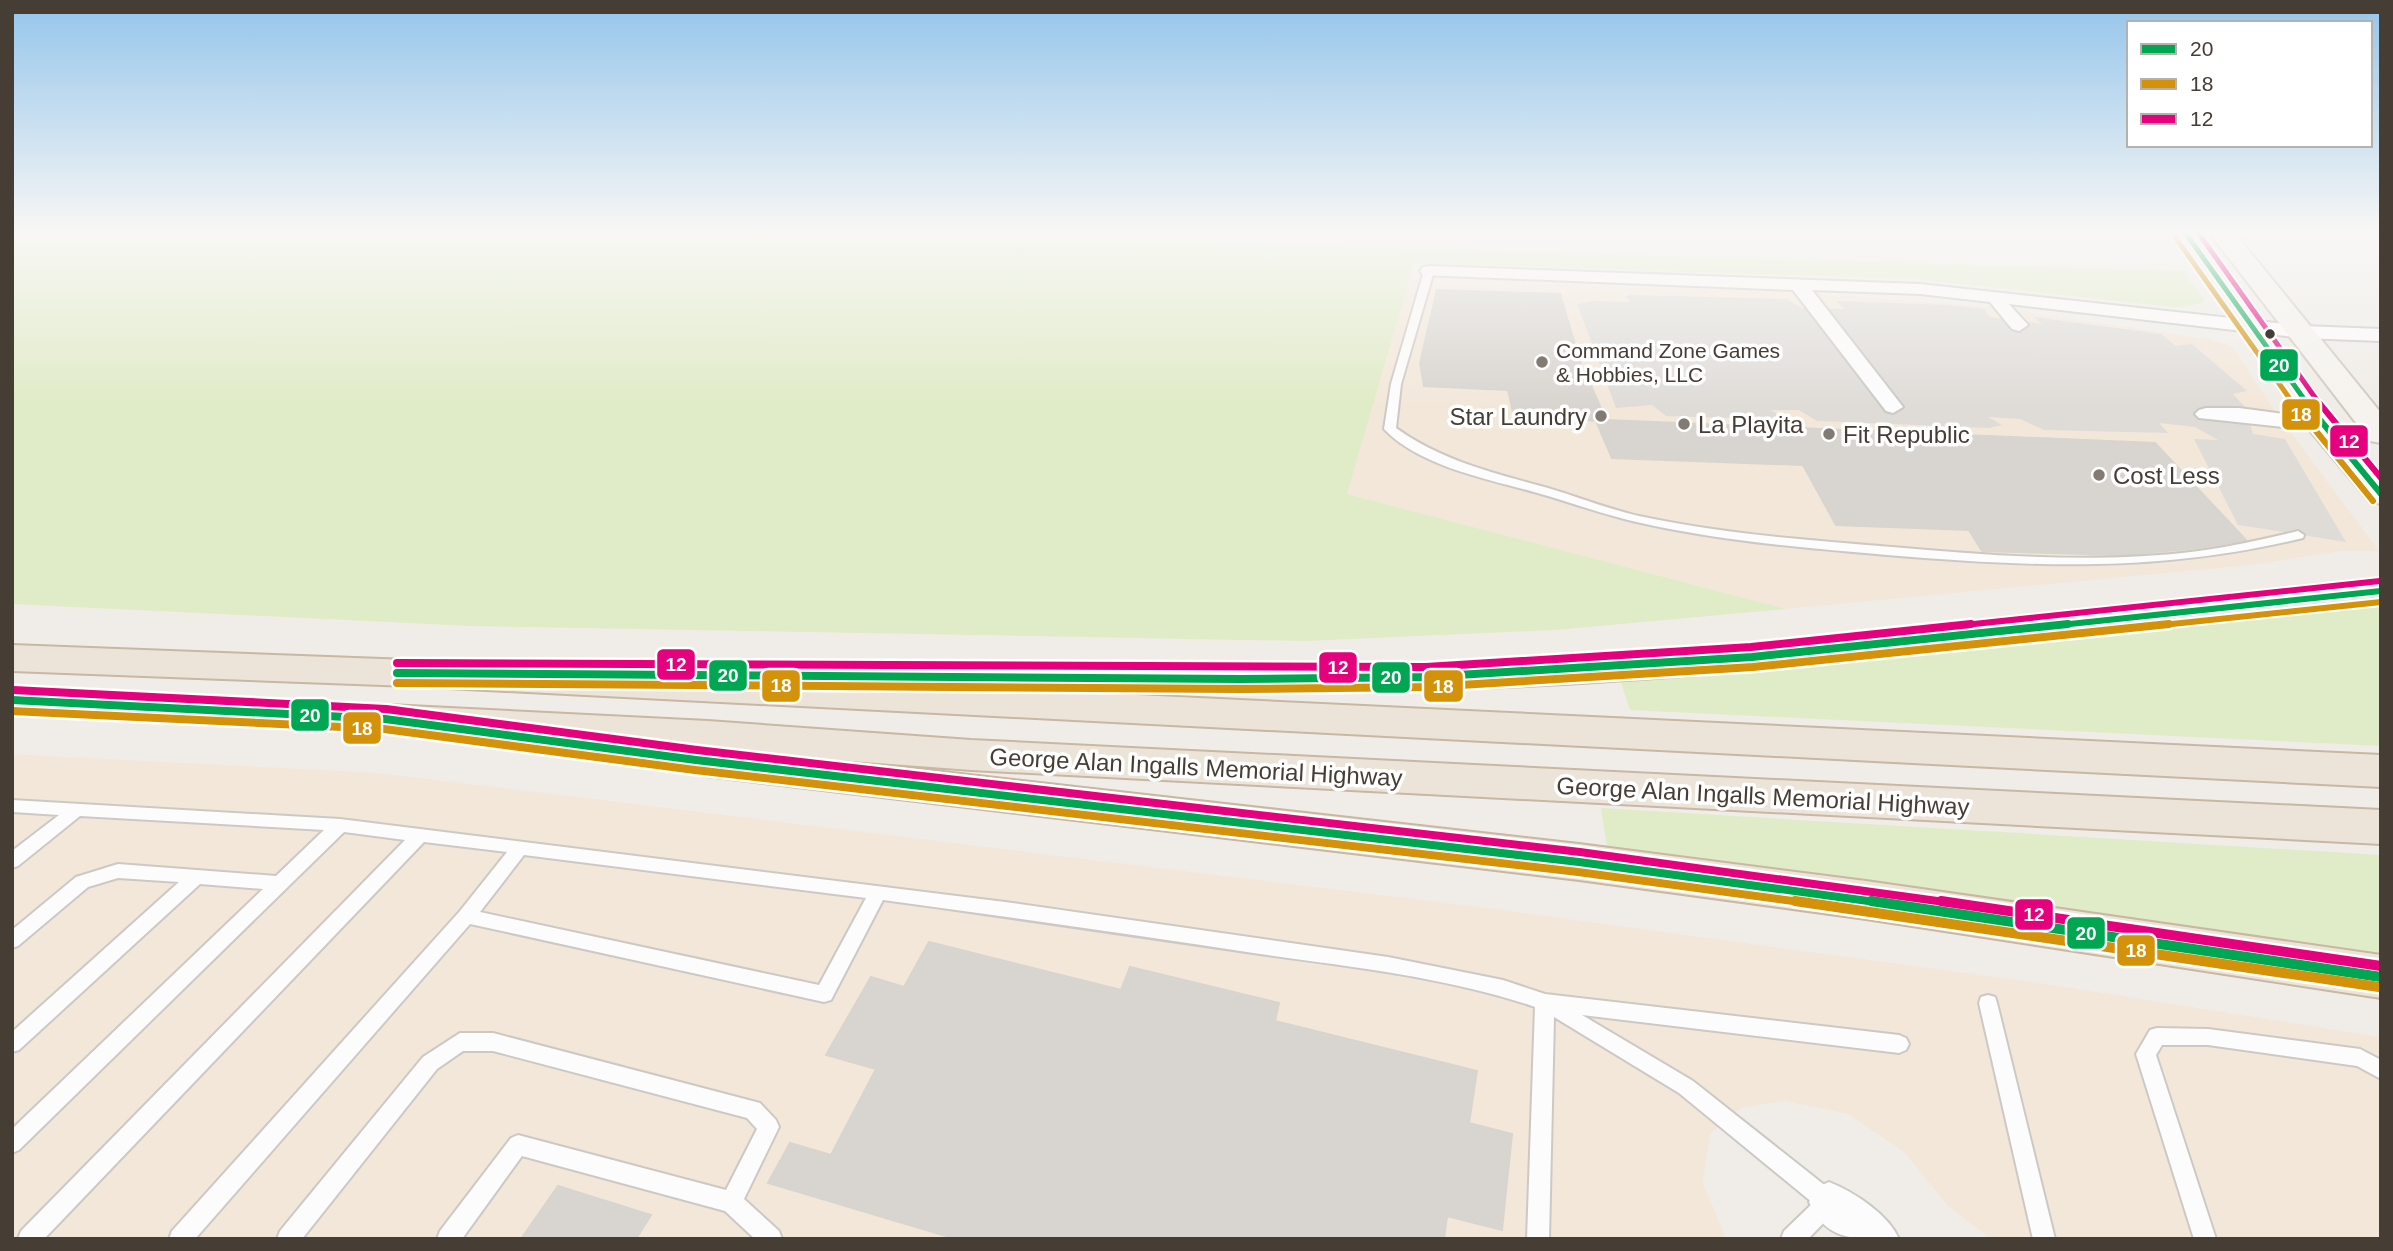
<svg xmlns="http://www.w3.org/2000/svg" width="2393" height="1251" font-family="Arial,sans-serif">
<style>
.commercial{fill:#f3e7da}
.green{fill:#e0ebc7}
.parking{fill:#dfdcd8}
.building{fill:#d8d4cf;stroke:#d8d4ce;stroke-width:2}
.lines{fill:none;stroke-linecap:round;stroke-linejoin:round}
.service-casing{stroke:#ccc9c4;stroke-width:4}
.minor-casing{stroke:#ccc9c4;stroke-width:4}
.secondary-casing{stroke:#d0cabf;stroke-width:4}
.motorway-casing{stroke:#c8b7a3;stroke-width:4}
.service{fill:#fdfcfc;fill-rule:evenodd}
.minor{fill:#fdfcfc;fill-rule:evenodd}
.secondary{fill:#f6f3ee;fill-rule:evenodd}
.motorway{fill:#ece4d8;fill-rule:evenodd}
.bus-1-far3-casing{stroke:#fff;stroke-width:9}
.bus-1-far2-casing{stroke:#fff;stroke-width:10}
.bus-1-far1-casing{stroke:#fff;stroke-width:13}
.bus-1-casing{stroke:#fff;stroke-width:15}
.bus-2-far3-casing{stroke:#fff;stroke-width:9}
.bus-2-far2-casing{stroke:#fff;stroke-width:10}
.bus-2-far1-casing{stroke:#fff;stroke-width:13}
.bus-2-casing{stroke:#fff;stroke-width:15}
.bus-3-far3-casing{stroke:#fff;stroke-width:9}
.bus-3-far2-casing{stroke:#fff;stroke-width:10}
.bus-3-far1-casing{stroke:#fff;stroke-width:13}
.bus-3-casing{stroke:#fff;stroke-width:15}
.bus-1-far3{stroke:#00a651;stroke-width:5}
.bus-1-far2{stroke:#00a651;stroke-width:6}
.bus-1-far1{stroke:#00a651;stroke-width:8}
.bus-1{stroke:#00a651;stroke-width:10}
.bus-2-far3{stroke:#d4910a;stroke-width:5}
.bus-2-far2{stroke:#d4910a;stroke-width:6}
.bus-2-far1{stroke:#d4910a;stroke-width:8}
.bus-2{stroke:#d4910a;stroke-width:10}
.bus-3-far3{stroke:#e5007d;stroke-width:5}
.bus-3-far2{stroke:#e5007d;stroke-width:6}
.bus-3-far1{stroke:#e5007d;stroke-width:8}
.bus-3{stroke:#e5007d;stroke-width:10}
.bus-dot{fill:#463d34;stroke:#fff;stroke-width:2.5}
.poi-dot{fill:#827b73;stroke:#fff;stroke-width:2.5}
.labels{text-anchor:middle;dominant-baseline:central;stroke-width:7;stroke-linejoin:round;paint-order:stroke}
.far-poi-label{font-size:21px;fill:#463d34;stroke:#fff;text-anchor:start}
.poi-label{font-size:24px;fill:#463d34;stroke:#fff;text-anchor:start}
.street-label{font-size:24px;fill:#463d34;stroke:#fff}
.line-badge{stroke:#fff;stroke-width:2.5}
.badge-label{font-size:19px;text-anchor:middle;font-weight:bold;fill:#fff}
</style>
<rect width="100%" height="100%" fill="#f0ede8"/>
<path class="commercial" d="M1407 281 1789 292 1982 306 2210 339 2233 347 2274 410 2379 551H2342L2251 565 1786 609 1347 494Z
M12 754 380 773 1472 906 2040 983 2381 1037V1239H1991L1949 1207 1904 1152 1848 1114 1785 1101 1741 1108 1710 1134 1703 1183 1726 1239H12Z"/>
<path class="green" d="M12 231H806L2184 271 2205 302 2181 308 1917 279 1414 263 1347 494 1786 609 1555 630 1306 641 470 626 12 604Z
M2381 605V746L1630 710 1619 677Z
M1601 808 2381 855V960L1608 853Z"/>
<path class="parking" d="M1629 295 1786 299 1802 308 1845 309 1836 301 1951 305 1984 309 1990 317 2042 324 2034 317 2161 334 2176 346 2192 344 2247 391 2233 394 2245 407 2253 434 2285 439 2346 542 2238 525 2194 439 2218 440 2195 427 2159 423 2168 433 2044 430 2020 419 1988 417 2002 425 1990 428 1817 421 1799 410H1771L1780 416 1765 419 1666 416 1652 405 1616 408 1577 304 1594 301 1631 302 1625 297Z"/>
<path class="building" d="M1437 290 1560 294 1585 378 1590 383 1606 420 2155 443 2246 540 2199 548 2122 555 1982 551 1969 530 1836 525 1803 465 1612 458 1596 421 1513 412 1508 390 1424 386 1420 363Z
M929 942 1121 990 1130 967 1279 1003 1275 1021 1477 1071 1469 1123 1512 1134 1502 1230 1447 1216 1444 1239H956L768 1183 790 1143 831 1155 876 1069 826 1055 871 977 904 987Z
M558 1186 651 1215 636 1239H521Z"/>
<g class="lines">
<defs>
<path id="service" d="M1429 268 1434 271 1401 384 1396 428C1442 461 1494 473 1548 488 1578 497 1608 509 1639 516 1722 534 1808 540 1892 547 1994 556 2097 564 2199 551 2233 546 2265 539 2298 531L2304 535 2303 538C2159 573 2033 567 1887 555 1805 548 1721 541 1641 523 1604 515 1570 502 1534 492 1487 479 1419 466 1384 429L1391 384 1424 271Z
M12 800 340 819 1005 902 1388 957 1503 980 1545 994 1899 1035 1906 1038 1909 1044 1906 1050 1899 1053 1582 1015 1693 1081 1837 1195 1840 1202 1837 1209 1808 1239H1781L1784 1231 1813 1203 1679 1093 1554 1017 1549 1239H1527L1535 1007C1447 977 1352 967 1260 954 1135 935 1009 917 883 900L831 1000 824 1002 470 924 195 1239H169L172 1231 460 911 507 852 424 842 44 1239H18L21 1231 405 840 344 832 19 1150 12 1153V1129L263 889 200 884 19 1050 12 1052V1032L179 882 118 878 88 887 18 946 12 948V930L76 877 118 864 276 876 324 830 80 816 18 866 12 868V851L59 815 12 812ZM524 855 866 898 819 985 480 912Z
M1988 995 1995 997 1997 1003 2055 1239H2033L1979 1003 1981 997Z
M2157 1028 2208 1029 2360 1049 2381 1060V1079L2357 1066 2208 1045H2162L2156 1055 2216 1239H2194L2136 1054 2150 1030Z
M460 1033H493L760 1103 776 1120 779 1127 744 1199 779 1231 782 1239H755L725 1211 522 1156 462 1239H437L440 1231 511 1138 518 1135 726 1190 757 1129 747 1118 493 1051H463L437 1069 302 1239H277L280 1231 423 1057Z"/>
<path id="minor" d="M1429 266 1920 284 2303 326 2381 329V341L2303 338 2009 304 2028 325 2019 331 2012 329 1990 302 1920 294 1812 290 1903 407 1893 413 1886 411 1793 290 1423 275 1420 271 1423 267Z
M2206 408H2239L2322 419 2333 425 2322 431 2199 418 2195 414 2199 410Z
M1829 1182C1854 1192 1888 1214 1899 1239 1860 1239 1827 1244 1809 1202L1815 1188Z"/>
<path id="secondary" d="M2172 231H2197L2333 418 2381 473V504L2369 501 2311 432Z
M2208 231H2233L2381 413V443L2370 441Z"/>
<path id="motorway" d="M2381 580V602C2110 631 1836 669 1564 684 1380 694 1196 692 1012 689L2381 755V787L409 686 12 671V645L409 660 956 686 949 684 943 675 949 666 963 662 1241 666 1426 664 1566 658 1752 644Z
M12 686 708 721 971 740 2381 810V844L971 770 837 760 1579 844 1866 881 2381 955V998L1866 919 1579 880 706 776 691 772 684 761 691 750 12 714Z"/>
</defs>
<use href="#service" class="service-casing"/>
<use href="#minor" class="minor-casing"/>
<use href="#secondary" class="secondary-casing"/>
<use href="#motorway" class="motorway-casing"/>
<use href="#service" class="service"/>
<use href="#minor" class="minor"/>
<use href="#secondary" class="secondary"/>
<use href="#motorway" class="motorway"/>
<defs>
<path id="bus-1-far3" d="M2184 231 2309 406"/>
<path id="bus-1-far2" d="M2307 404 2381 494
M2051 626 2381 591"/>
<path id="bus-1-far1" d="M397 673 1241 679 1426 677 1752 657 2068 624
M12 700 385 719 696 760 1579 862 1883 903"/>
<path id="bus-1" d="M1871 901 2381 977"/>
<path id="bus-2-far3" d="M2175 237 2295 406"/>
<path id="bus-2-far2" d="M2294 404 2373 501
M2153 626 2381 602"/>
<path id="bus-2-far1" d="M397 683 1241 689 1427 687 1753 667 2169 624
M12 711 384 729 695 770 1578 872 1808 903"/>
<path id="bus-2" d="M1795 901 2379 987"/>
<path id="bus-3-far3" d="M2197 231 2321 406"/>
<path id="bus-3-far2" d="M2320 404 2381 478
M1955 626 2380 581"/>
<path id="bus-3-far1" d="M397 663 1426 667 1751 647 1971 624
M13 690 386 709 697 750 1580 852 1952 903"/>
<path id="bus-3" d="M1941 901 2381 966"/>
</defs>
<use href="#bus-1-far3" class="bus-1-far3-casing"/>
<use href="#bus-1-far2" class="bus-1-far2-casing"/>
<use href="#bus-1-far1" class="bus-1-far1-casing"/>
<use href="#bus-1" class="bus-1-casing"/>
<use href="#bus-2-far3" class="bus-2-far3-casing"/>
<use href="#bus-2-far2" class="bus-2-far2-casing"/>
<use href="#bus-2-far1" class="bus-2-far1-casing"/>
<use href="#bus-2" class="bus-2-casing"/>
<use href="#bus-3-far3" class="bus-3-far3-casing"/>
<use href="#bus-3-far2" class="bus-3-far2-casing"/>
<use href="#bus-3-far1" class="bus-3-far1-casing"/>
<use href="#bus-3" class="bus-3-casing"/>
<use href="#bus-1-far3" class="bus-1-far3"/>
<use href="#bus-1-far2" class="bus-1-far2"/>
<use href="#bus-1-far1" class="bus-1-far1"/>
<use href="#bus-1" class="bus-1"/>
<use href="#bus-2-far3" class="bus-2-far3"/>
<use href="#bus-2-far2" class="bus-2-far2"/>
<use href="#bus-2-far1" class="bus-2-far1"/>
<use href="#bus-2" class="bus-2"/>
<use href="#bus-3-far3" class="bus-3-far3"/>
<use href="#bus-3-far2" class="bus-3-far2"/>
<use href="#bus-3-far1" class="bus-3-far1"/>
<use href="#bus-3" class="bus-3"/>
</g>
<linearGradient id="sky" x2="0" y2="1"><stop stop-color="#94c5eb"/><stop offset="0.57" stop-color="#f8f7f5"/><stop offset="1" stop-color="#f8f7f5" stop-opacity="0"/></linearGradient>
<rect width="2393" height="407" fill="url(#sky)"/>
<circle class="bus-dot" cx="2270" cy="334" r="6"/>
<g class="poi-dot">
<circle cx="1542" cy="362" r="7"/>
<circle cx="1601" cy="416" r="7"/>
<circle cx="1684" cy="424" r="7"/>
<circle cx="1829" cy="434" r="7"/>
<circle cx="2099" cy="475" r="7"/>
</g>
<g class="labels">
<g class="far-poi-label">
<text x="1556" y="350">Command Zone Games<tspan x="1556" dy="24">&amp; Hobbies, LLC</tspan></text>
</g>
<g class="poi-label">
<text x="1587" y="416" text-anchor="end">Star Laundry</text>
<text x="1698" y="424">La Playita</text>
<text x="1843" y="434">Fit Republic</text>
<text x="2113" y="475">Cost Less</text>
</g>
<g class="street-label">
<text transform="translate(1196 767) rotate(3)">George Alan Ingalls Memorial Highway</text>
<text transform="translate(1763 796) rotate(3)">George Alan Ingalls Memorial Highway</text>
</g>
</g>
<g class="line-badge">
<rect x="2259" y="348" width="40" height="34" rx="7" fill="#00a651"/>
<rect x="2281" y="398" width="40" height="33" rx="7" fill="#d4910a"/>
<rect x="2329" y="424" width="40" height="34" rx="7" fill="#e5007d"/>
<rect x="656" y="648" width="40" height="33" rx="7" fill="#e5007d"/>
<rect x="1318" y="651" width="40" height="33" rx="7" fill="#e5007d"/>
<rect x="708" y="659" width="40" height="33" rx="7" fill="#00a651"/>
<rect x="1371" y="661" width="40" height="33" rx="7" fill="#00a651"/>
<rect x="761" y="669" width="40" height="34" rx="7" fill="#d4910a"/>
<rect x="1423" y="669" width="41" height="34" rx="7" fill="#d4910a"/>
<rect x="290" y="698" width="40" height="34" rx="7" fill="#00a651"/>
<rect x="342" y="711" width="40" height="34" rx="7" fill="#d4910a"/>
<rect x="2014" y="898" width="40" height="33" rx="7" fill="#e5007d"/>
<rect x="2066" y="916" width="40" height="34" rx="7" fill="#00a651"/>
<rect x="2116" y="934" width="40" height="33" rx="7" fill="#d4910a"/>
</g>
<g class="badge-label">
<text x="2279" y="372">20</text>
<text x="2301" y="421">18</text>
<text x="2349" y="448">12</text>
<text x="676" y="671">12</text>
<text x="1338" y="674">12</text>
<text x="728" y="682">20</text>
<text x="1391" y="684">20</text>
<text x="781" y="692">18</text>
<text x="1443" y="693">18</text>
<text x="310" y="722">20</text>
<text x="362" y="735">18</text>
<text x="2034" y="921">12</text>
<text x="2086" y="940">20</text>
<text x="2136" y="957">18</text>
</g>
<rect width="2393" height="1251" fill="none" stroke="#463d34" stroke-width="28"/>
<rect x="2127" y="21" width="245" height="126" fill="#ffffff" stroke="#b5b1ae" stroke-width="2"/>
<rect x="2141" y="44" width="35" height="10" fill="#00a651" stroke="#b5b1ae" stroke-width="2"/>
<text x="2190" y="56" font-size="21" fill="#463d34">20</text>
<rect x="2141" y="79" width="35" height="10" fill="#d4910a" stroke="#b5b1ae" stroke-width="2"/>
<text x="2190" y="91" font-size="21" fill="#463d34">18</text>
<rect x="2141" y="114" width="35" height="10" fill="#e5007d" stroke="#b5b1ae" stroke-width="2"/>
<text x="2190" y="126" font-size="21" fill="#463d34">12</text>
</svg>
